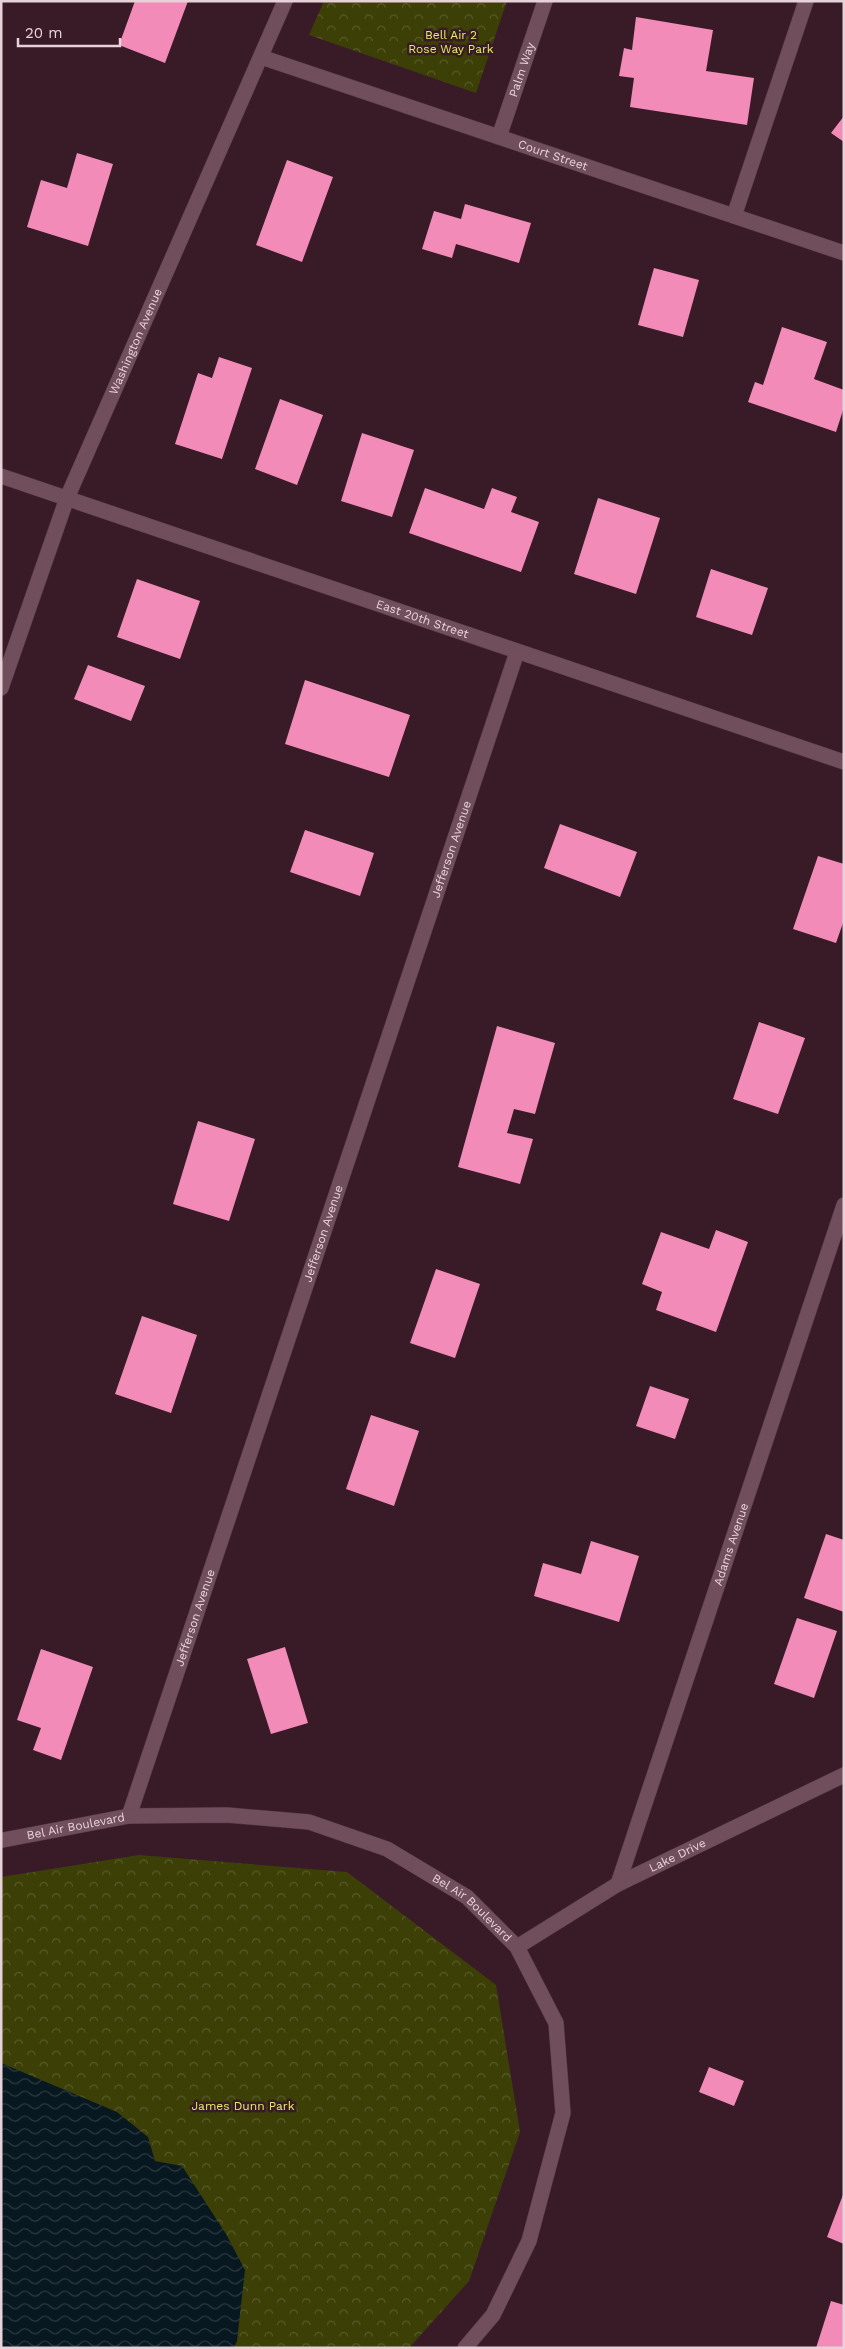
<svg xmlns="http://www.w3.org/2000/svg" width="845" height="2349" font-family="'Work Sans',sans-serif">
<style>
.park{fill:url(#park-crowns)}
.water{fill:url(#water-waves)}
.building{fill:#f28bb8}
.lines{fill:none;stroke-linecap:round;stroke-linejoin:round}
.minor-casing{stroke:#533a45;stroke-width:16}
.minor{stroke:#704e5c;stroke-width:15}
.labels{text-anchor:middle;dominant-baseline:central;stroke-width:5;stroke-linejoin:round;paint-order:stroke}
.park-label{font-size:12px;fill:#e3ee5f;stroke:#391b28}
.street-label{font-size:12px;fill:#e7d2da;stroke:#391b28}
</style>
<defs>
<pattern id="park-crowns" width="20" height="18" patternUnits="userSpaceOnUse" patternTransform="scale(1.25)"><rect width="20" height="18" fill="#3c4006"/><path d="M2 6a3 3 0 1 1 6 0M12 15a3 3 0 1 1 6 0" fill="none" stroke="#585b2a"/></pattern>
<pattern id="water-waves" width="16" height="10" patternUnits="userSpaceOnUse" patternTransform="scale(1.25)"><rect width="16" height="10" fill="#081820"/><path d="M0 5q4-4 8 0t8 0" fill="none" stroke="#2c3940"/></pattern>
</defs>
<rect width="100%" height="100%" fill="#391b28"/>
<path class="park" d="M324 1H507L476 93 309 35Z
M139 1855 347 1872 496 1985 520 2132 469 2281 409 2348H1V1877Z"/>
<path class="water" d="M1 2063 117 2112 148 2137 155 2161 182 2166 226 2234 245 2270 237 2341 234 2348H1Z"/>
<path class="building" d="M135 1H188L165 63 119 45Z
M636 17 713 30 706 71 754 78 747 125 630 107 634 78 619 76 624 48 632 50Z
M844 116V142L831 133Z
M77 153 113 164 88 246 27 227 41 180 67 188Z
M287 160 333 177 302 262 256 245Z
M465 204 531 223 519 263 456 244 452 258 422 249 434 211 461 219Z
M654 268 699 280 683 337 638 325Z
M782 327 827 342 814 379 844 390V407L836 432 748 402 755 382 763 385Z
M219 357 252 368 222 459 175 444 198 373 212 378Z
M280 399 323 415 297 485 255 469Z
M362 433 414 450 392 517 341 501Z
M425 488 484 509 492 488 517 497 511 512 539 522 521 572 409 533Z
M598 498 660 518 636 594 574 574Z
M711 569 768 588 752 635 696 617Z
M137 579 200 601 180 659 117 637Z
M88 665 145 686 131 721 74 699Z
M305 680 410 715 389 777 285 744Z
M560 824 637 852 620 897 544 868Z
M305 830 374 853 360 896 290 872Z
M818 856 844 864V920L836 943 793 929Z
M759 1022 805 1038 778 1114 733 1099Z
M497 1026 555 1043 535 1114 514 1109 507 1133 533 1139 520 1184 458 1167Z
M198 1121 255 1139 229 1221 173 1204Z
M716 1230 748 1242 716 1332 656 1310 662 1292 642 1284 661 1232 709 1249Z
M436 1269 480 1284 455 1358 410 1343Z
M142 1316 197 1335 171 1413 115 1394Z
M650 1386 689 1399 675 1439 636 1426Z
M371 1415 419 1431 394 1506 346 1489Z
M826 1534 844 1540V1612L804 1598Z
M591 1541 639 1556 619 1622 534 1596 543 1563 581 1574Z
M797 1618 837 1631 814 1698 774 1684Z
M285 1647 308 1723 271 1734 247 1659Z
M41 1649 93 1667 61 1760 33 1750 41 1728 17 1720Z
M709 2067 744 2081 734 2106 699 2092Z
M844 2192V2244L827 2237Z
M831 2301 844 2305V2348H816Z"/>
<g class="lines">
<defs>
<g id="minor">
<path id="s1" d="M261 57 844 253"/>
<path id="s2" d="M499 137 545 1"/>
<path d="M734 216 806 1"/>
<path id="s3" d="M1 476 844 762"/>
<path id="s4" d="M1 688 67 498 285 1"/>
<path id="s5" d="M129 1816 517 652"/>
<path id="s6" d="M3 1840 129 1816 227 1815 309 1822 387 1849 467 1897 517 1947 556 2023 563 2113 529 2241 493 2315 465 2348"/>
<path id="s7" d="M618 1884 844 1205"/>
<path id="s8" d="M517 1947 618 1884 844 1775"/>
</g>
</defs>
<use href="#minor" class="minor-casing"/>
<use href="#minor" class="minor"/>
</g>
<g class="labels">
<g class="park-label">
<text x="451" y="35">Bell Air 2<tspan x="451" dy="14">Rose Way Park</tspan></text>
<text x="243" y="2106">James Dunn Park</text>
</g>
<g class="street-label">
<text stroke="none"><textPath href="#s2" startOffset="71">Palm Way</textPath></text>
<text stroke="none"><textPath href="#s1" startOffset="308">Court Street</textPath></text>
<text stroke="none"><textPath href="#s4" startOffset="372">Washington Avenue</textPath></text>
<text stroke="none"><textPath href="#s3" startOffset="445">East 20th Street</textPath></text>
<text stroke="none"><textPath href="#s5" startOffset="1019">Jefferson Avenue</textPath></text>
<text stroke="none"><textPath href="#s5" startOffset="614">Jefferson Avenue</textPath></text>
<text stroke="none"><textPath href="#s7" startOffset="358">Adams Avenue</textPath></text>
<text stroke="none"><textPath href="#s5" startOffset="209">Jefferson Avenue</textPath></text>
<text stroke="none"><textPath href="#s6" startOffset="74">Bel Air Boulevard</textPath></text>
<text stroke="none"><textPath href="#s8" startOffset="185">Lake Drive</textPath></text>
<text stroke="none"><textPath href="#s6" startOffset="495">Bel Air Boulevard</textPath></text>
</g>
</g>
<rect width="845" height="2349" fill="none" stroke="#e7d2da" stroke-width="5"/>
<path d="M18 38v8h102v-8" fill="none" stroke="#e7d2da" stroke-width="2.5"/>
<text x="25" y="38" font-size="15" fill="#e7d2da" stroke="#391b28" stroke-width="4" paint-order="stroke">20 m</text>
</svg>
